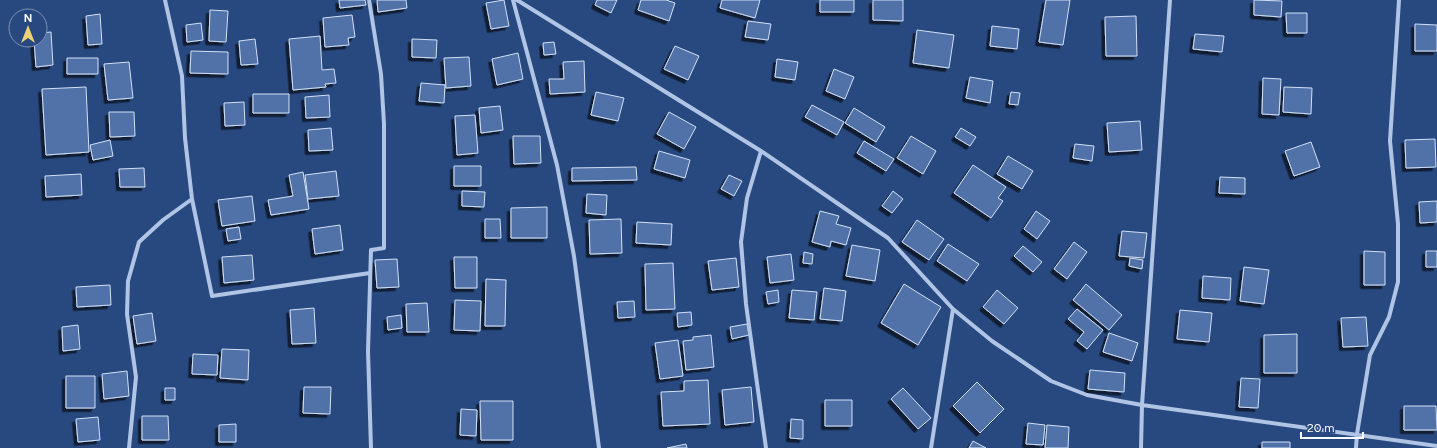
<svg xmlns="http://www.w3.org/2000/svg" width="1437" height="448" font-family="Figtree,sans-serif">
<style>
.building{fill:#5172a8;stroke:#d2e0f4;filter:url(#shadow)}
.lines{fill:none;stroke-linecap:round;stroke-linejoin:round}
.street{stroke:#b0c5e5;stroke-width:4}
</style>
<defs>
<filter id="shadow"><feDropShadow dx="-3.5" dy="3.5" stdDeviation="0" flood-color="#0009"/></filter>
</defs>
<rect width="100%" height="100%" fill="#284980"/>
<path class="building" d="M339 0H365L366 5 340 8Z
M377 0H406L407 8 378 12Z
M504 0 509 26 491 29 486 3Z
M597 0H617L611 13 595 5Z
M641 0H666L675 3 669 21 638 10Z
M722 0H760L755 18 720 8Z
M820 0H854V12H820Z
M873 0H903V21L873 20Z
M1046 0H1070L1063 45 1039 42Z
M1254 0 1282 1 1281 17 1254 15Z
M210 10 228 11 226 42 209 41Z
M1286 13H1307V33H1287Z
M100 14 102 44 88 45 86 16Z
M352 15 355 37 348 38 349 45 325 47 323 18Z
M1136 16 1137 56H1106L1105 17Z
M748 21 771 24 768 40 745 37Z
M201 23 203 40 187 42 186 25Z
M1415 24 1437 25V51H1415Z
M992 26 1019 29 1017 49 990 46Z
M917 30 954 35 949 68 913 63Z
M51 32 53 65 36 67 34 40H40V33Z
M1195 34 1224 36 1222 52 1193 49Z
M320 36 322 70 334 69 336 83 325 84 326 87 293 90 289 39Z
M255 39 258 64 241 65 239 41Z
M412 39 437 40 436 58 412 57Z
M554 42 556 54 544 55 543 43Z
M675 46 699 56 688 80 664 69Z
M191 51 228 52V74L190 73Z
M518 53 523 79 497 85 492 59Z
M469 57 471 86 446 88 444 58Z
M67 58H98V74H67Z
M777 59 798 62 795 80 775 77Z
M584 61 585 92 550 94 549 79H564L563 62Z
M129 62 133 98 108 100 104 64Z
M834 69 854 77 845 99 826 91Z
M970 77 993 81 990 103 966 98Z
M1263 78 1281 79 1279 115 1262 114Z
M421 83 445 85 444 103 419 101Z
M86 87 89 152 46 155 42 89Z
M1284 87 1312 88 1311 114 1283 112Z
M596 92 624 98 618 121 591 115Z
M1011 92 1020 93 1018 105 1009 104Z
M253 94H289V113H253Z
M329 95 330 117 306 118 305 97Z
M244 102 245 125 225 126 224 103Z
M812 105 844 122 837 135 805 117Z
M500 106 503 130 481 133 479 108Z
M854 108 885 127 876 142 845 123Z
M109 112H134L135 136 110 137Z
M669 112 696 127 684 149 657 134Z
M475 115 478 153 457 155 455 116Z
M1140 121 1142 150 1109 152 1107 123Z
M331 128 333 150 309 151 308 130Z
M961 128 976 137 970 146 955 137Z
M513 136H540L541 163 514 164Z
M911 136 936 151 923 174 897 158Z
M1435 139 1436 167 1406 168 1405 140Z
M110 140 113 156 93 160 90 145Z
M864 141 894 159 886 171 857 153Z
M1311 142 1320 167 1294 176 1285 151Z
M1075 144 1094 146 1092 161 1073 158Z
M659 151 690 160 685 178 654 169Z
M1008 156 1033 171 1022 189 997 174Z
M973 165 1006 187 998 198 1003 201 991 218 954 193Z
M454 166H481V186H454Z
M636 167 637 180 572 181V168Z
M144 168 145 187H120L119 169Z
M336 171 339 196 308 199 305 175Z
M303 172 309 209 271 215 268 200 293 196 289 175Z
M81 174 82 195 46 197 45 176Z
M729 175 742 181 734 196 721 189Z
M1220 177 1245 178V194L1219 193Z
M462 191 485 192 484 207 462 206Z
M893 191 903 199 892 213 882 206Z
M587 194 607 195 606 215 586 213Z
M252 196 255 221 222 226 218 200Z
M1437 201V222L1420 223 1419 202Z
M547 207V238H511V208Z
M820 211 839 216 836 224 851 228 846 245 831 241 830 247 812 242Z
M1036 211 1050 221 1037 239 1024 229Z
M485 219H500L501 238H485Z
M621 219 622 253 590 254 589 220Z
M917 220 944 239 929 260 902 242Z
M637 222 672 224 671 245 636 243Z
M340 225 343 250 315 254 312 229Z
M239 227 241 239 228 241 226 229Z
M1122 231 1147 233 1144 258 1119 256Z
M1074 242 1087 252 1067 279 1054 269Z
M948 244 979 264 967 281 937 261Z
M852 245 880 250 875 281 846 276Z
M1023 246 1042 262 1033 272 1014 256Z
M1364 251 1385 252V285H1364Z
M1426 251H1437V267H1426Z
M804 252 813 254 812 264 803 263Z
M791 254 794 280 770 283 767 257Z
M252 255 254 280 224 283 222 257Z
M454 257H477V288H455Z
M736 258 739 287 712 290 708 261Z
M1130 258 1143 260 1142 269 1129 266Z
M397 259 399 287 377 288 375 260Z
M673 263 675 309 646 310 645 264Z
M1244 267 1269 270 1264 304 1240 301Z
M1203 276 1231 278 1230 300 1202 298Z
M486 279 506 280 505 326H485Z
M904 284 941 307 918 345 881 323Z
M1086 284 1122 315 1109 330 1073 300Z
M110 285 111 305 77 307 76 287Z
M824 288 846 291 842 321 820 319Z
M778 290 779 302 768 304 766 292Z
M792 290 817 292 814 320 789 318Z
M997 290 1018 308 1004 324 983 307Z
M455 300 481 301 480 331 454 330Z
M634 301 635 317 618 318 617 302Z
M427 303 429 332H407L406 304Z
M314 308 316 343 292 344 290 310Z
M1077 309 1103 330 1087 349 1077 341 1084 332 1068 319Z
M1180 310 1212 313 1209 342 1177 339Z
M691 312 692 325 678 327 677 313Z
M152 313 156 341 137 344 133 316Z
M401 315 402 328 388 330 387 317Z
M1366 317 1368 346 1343 347 1341 318Z
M747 324 749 335 732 339 730 327Z
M78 325 80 349 63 351 62 327Z
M1109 333 1138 343 1132 361 1103 352Z
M1297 334V373H1264V335Z
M711 335 714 367 686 370 683 341 693 340V337Z
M678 340 683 376 660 379 655 343Z
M222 349 249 350 248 380 220 378Z
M193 354 218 355 217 375 192 374Z
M1090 370 1125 373 1124 392 1088 389Z
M127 371 129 396 104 399 102 374Z
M66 376H95V408H66Z
M1241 378 1260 379 1258 408 1239 407Z
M708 380 710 424 663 426 661 392 684 391V381Z
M977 382 1004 409 980 433 953 406Z
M304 387H331L330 414 303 413Z
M751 387 754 422 725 425 722 390Z
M165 388H175V400H165Z
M903 388 931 418 918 429 891 399Z
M825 400H852V426H825Z
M480 401H513V440H481Z
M1404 406H1436L1437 430H1404Z
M461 409 477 410 476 436 460 435Z
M142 416H168L169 440H142Z
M98 417 100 440 78 442 76 419Z
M791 419 803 420V439L790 438Z
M1028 423 1045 425 1043 445 1026 444Z
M236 424V442H219V425Z
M1047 425 1069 427 1068 448H1045Z
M973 441 986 448H969Z
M1262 442H1290V448H1262Z
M686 444 687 448H667Z"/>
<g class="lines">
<path class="street" d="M165 0 182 76 185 138 192 199 212 296 370 273
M369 0 381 74 384 124V248L371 250 368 351 371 448
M513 0 557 165 574 256 599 448
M517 0 761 151 888 238 953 309 992 341 1051 381 1087 395 1142 405 1437 446
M761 151 747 198 741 242 746 304 766 448
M129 448 136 377 127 314 128 281 139 242 163 220 192 199
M931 448 953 309
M1141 448 1142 405 1170 0
M1356 448 1357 434 1370 355 1389 317 1398 282V224L1390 141 1399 0"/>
</g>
<g transform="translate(28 28)"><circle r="19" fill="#284980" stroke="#7e92b3"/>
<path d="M0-3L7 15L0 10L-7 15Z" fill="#ecd177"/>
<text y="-6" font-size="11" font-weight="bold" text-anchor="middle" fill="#ffffff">N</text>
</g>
<path d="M1301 432v6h62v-6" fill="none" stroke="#ffffff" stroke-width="2"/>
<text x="1307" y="432" font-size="12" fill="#ffffff" stroke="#284980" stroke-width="3" paint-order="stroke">20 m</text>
</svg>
